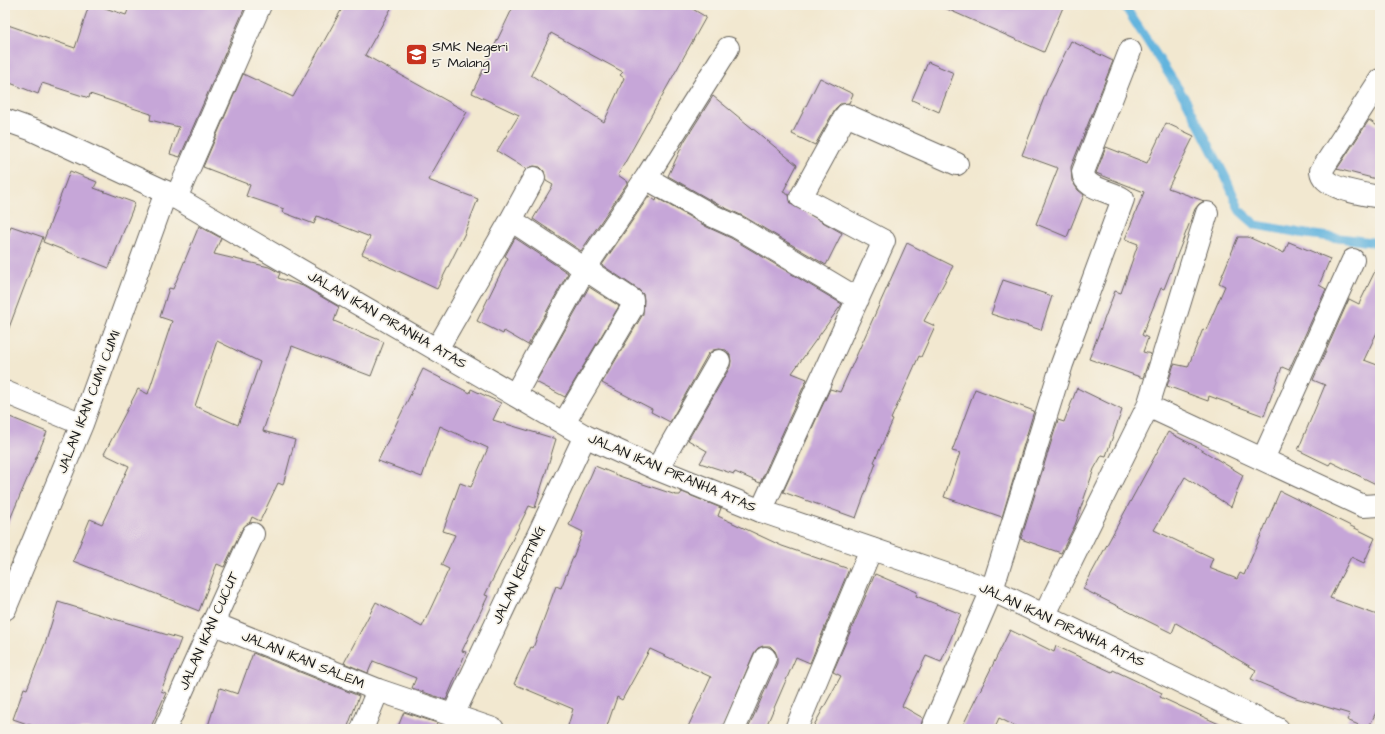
<svg xmlns="http://www.w3.org/2000/svg" width="1385" height="734" font-family="'Architects Daughter',sans-serif">
<style>
.lines{fill:none;stroke-linecap:round;stroke-linejoin:round}
.stream{stroke:#62b4de;stroke-width:9}
.building{fill:#c6a6d8;fill-rule:evenodd}
.minor-casing{stroke:#67635b;stroke-width:24}
.tertiary-casing{stroke:#67635b;stroke-width:24}
.minor{stroke:#fff;stroke-width:22}
.tertiary{stroke:#fff;stroke-width:22}
.labels{text-anchor:middle;dominant-baseline:central;stroke-width:3.5;stroke-linejoin:round;paint-order:stroke}
.poi-label{font-size:14px;fill:#1c1c1c;stroke:#f7f3e8;text-anchor:start}
.street-label{font-size:14px;fill:#1c1c1c;stroke:#f7f3e8}
</style>
<rect width="100%" height="100%" fill="#f7f3e8"/>
<filter id="ink" filterUnits="userSpaceOnUse"><feTurbulence type="fractalNoise" baseFrequency=".025" numOctaves="2"/><feDisplacementMap in="SourceGraphic" scale="8" xChannelSelector="R" yChannelSelector="G"/><feConvolveMatrix kernelMatrix="1 2 1 2 8 2 1 2 1" color-interpolation-filters="sRGB"/></filter>
<filter id="wash" filterUnits="userSpaceOnUse"><feTurbulence type="fractalNoise" baseFrequency=".012" numOctaves="4" result="noise"/><feDisplacementMap in="SourceGraphic" scale="16" xChannelSelector="R" yChannelSelector="G"/><feGaussianBlur stdDeviation="0.9" result="paint"/><feColorMatrix in="noise" values="0 0 0 0 0 0 0 0 0 0 0 0 0 0 0 0 0 1.4 0 .05"/><feComposite in="paint" operator="in"/></filter>
<g filter="url(#wash)">
<rect width="100%" height="100%" fill="#f2e8d0"/>
<g class="lines">
<path class="stream" d="M1124 5 1187 102 1226 178 1240 211 1256 225 1306 234 1380 243"/>
</g>
<g id="blocks">
<path class="building" d="M89 5H96L126 15 130 5H246L180 157 170 154 179 127 150 120 151 114 90 94 89 98 42 83 38 94 5 81V24L75 48Z
M344 5H393L365 55 467 112 428 180 478 199 464 235 437 289 362 254 370 237 317 216 314 224 282 212 284 209 246 196 250 185 203 167 243 74 293 97Z
M514 5H686L706 17 618 175 628 182 581 251 533 219 553 185 546 181 544 171 540 167 534 166 526 169 497 151 519 115 472 93ZM551 33 623 72 620 75 624 78 604 122 531 75Z
M938 5H1064L1044 52Z
M1071 41 1113 61 1071 167 1072 181 1078 190 1084 195 1067 237 1036 224 1058 168 1022 155 1047 90Z
M928 62 954 73 939 112 912 100Z
M820 78 853 94 849 103 840 104 835 109 815 145 792 134Z
M713 96 797 165 783 192 789 195 791 204 842 233 826 265 743 216 719 205 668 176 684 142Z
M1369 120 1380 128V180L1337 169Z
M1166 123 1194 136 1168 188 1204 201 1199 204 1195 209 1164 289 1161 288 1142 335 1148 338 1143 352 1151 354 1143 378 1089 359 1115 291 1121 293 1138 244 1125 239 1144 192 1096 173 1106 147 1147 163Z
M70 171 97 182 94 188 135 203 109 268 43 242Z
M649 196 656 201 657 198 707 227 731 238 842 304 792 373 807 379 760 483 735 472 734 474 700 463 707 451 688 440 730 367 731 361 730 355 726 350 719 349 713 350 708 354 670 422 651 412 652 409 602 383 643 314 644 300 643 294 639 290 602 265Z
M11 226 43 237 7 333 5 332V243Z
M199 226 221 238 214 254 269 267 280 273 278 278 303 286 339 307 334 321 384 342 371 376 292 346 263 431 295 440 283 485 278 483 260 521 252 517 250 522 242 529 224 567 217 564 199 611 73 561 90 519 102 524 129 466 104 454 138 389 148 394 172 321 160 317 169 288 173 289ZM217 341 260 362 238 425 195 406Z
M1238 237H1248L1284 253 1289 242 1330 259 1319 285 1326 289 1289 370 1282 367 1264 416 1209 396 1208 401 1167 386 1174 364 1188 367 1203 329 1206 330 1225 286 1219 283Z
M515 238 568 273 528 345 504 331 503 334 477 321 508 258 505 256Z
M907 243 953 266 924 321 935 326 921 357 919 356 891 419 893 420 874 462 876 463 856 518 783 492 830 389 840 392Z
M1380 261V326L1364 360 1380 366V486L1331 462 1329 465 1298 450 1325 385 1313 380 1349 299 1359 304Z
M1003 280 1052 296 1041 330 991 314Z
M589 287 619 306 565 397 536 382Z
M423 369 470 393 471 389 501 403 493 420 556 439 535 508 529 506 485 595 488 596 462 651 466 652 446 700 412 688 416 678 373 661 368 673 344 663 376 602 422 627 449 569 441 565 455 535 443 531 460 483 471 487 488 448 440 426 422 477 378 461Z
M1077 388 1122 410 1106 456 1102 455 1094 469 1075 525 1061 553 1021 539 1058 420 1064 422Z
M975 389 1034 411 1002 517 944 497 960 453 952 451Z
M5 415 47 432 5 531Z
M1168 432 1197 447 1243 475 1231 507 1185 477 1154 530 1213 558 1209 568 1237 579 1240 573 1244 575 1280 491 1375 538 1364 563 1351 557 1330 598 1380 616V704L1368 729 1347 720 1350 714 1296 698 1251 679 1256 670 1176 623 1172 633 1083 589Z
M595 466 622 477 676 495H680L682 492 721 508 718 516 782 546 849 569 810 663 796 657 765 729H748L777 663V656L775 651 770 646H763L758 648 754 653 722 729H687L711 677 650 649 622 700 617 697 606 729H567L573 709 514 684 531 647 533 648 556 586 561 588 583 532 569 525Z
M875 574 917 592 916 596 961 614 941 662 926 656 902 706 923 718 920 729H812L841 676 833 672Z
M58 602 181 639 161 691 166 693 150 729H42L13 719 24 688 27 689 46 641Z
M1010 630 1054 652 1056 646 1112 672 1113 670 1162 693 1160 697 1230 729H1021L999 718 994 729H961Z
M253 653 359 696 347 729H207L220 688 238 694Z
M404 712 437 723 435 729H397Z"/>
</g>
</g>
<g filter="url(#ink)">
<use href="#blocks" fill-opacity="0" stroke="#67635b" stroke-width="1"/>
<g class="lines">
<defs>
<path id="minor" d="M1380 80 1321 171C1323 189 1364 194 1380 197
M646 178 713 216 737 227 858 299
M176 198 260 5
M511 220 534 178
M437 349 511 220 632 300V308L629 313 564 423
M5 392 82 424
M515 395 585 268 646 178 728 48
M1148 406 1363 506 1380 505
M1263 459 1353 260
M657 469 719 361
M761 511 884 241 801 197 846 115 957 164
M5 609 82 424 166 192
M1045 614 1148 406 1207 213
M212 623 378 690 493 729
M453 715 585 436
M165 729 253 534
M362 729 378 690
M734 729 765 658
M796 729 871 549
M932 729 992 590 1062 364 1123 199C1111 190 1084 190 1083 172L1130 51"/>
<path id="tertiary" d="M5 120 33 130 166 192 585 436 657 469 761 511 992 590 1278 729"/>
</defs>
<use href="#minor" class="minor-casing"/>
<use href="#tertiary" class="tertiary-casing"/>
<use href="#minor" class="minor"/>
<use href="#tertiary" class="tertiary"/>
</g>
</g>
<defs>
<symbol id="school-square" viewBox="-11 -11 22 22"><rect x="-9" y="-9" width="18" height="18" rx="4" fill="#c8321e" stroke="#f7f3e8"/><path d="M0-5L7-2L0 1L-7-2ZM-4 1L0 2.5L4 1V4Q0 6-4 4Z" fill="#fff"/></symbol>
</defs>
<g fill-rule="evenodd">
<use href="#school-square" x="404" y="42" width="25" height="25"/>
</g>
<g class="labels">
<g class="poi-label">
<text x="432" y="47">SMK Negeri<tspan x="432" dy="16">5 Malang</tspan></text>
</g>
<g class="street-label">
<text transform="translate(387 320) rotate(30)">JALAN IKAN PIRANHA ATAS</text>
<text transform="translate(89 402) rotate(-69)">JALAN IKAN CUMI CUMI</text>
<text transform="translate(672 473) rotate(23)">JALAN IKAN PIRANHA ATAS</text>
<text transform="translate(519 575) rotate(-65)">JALAN KEPITING</text>
<text transform="translate(1062 625) rotate(25)">JALAN IKAN PIRANHA ATAS</text>
<text transform="translate(209 631) rotate(-66)">JALAN IKAN CUCUT</text>
<text transform="translate(303 660) rotate(22)">JALAN IKAN SALEM</text>
</g>
</g>
<rect width="1385" height="734" fill="none" stroke="#f7f3e8" stroke-width="20"/>
</svg>
